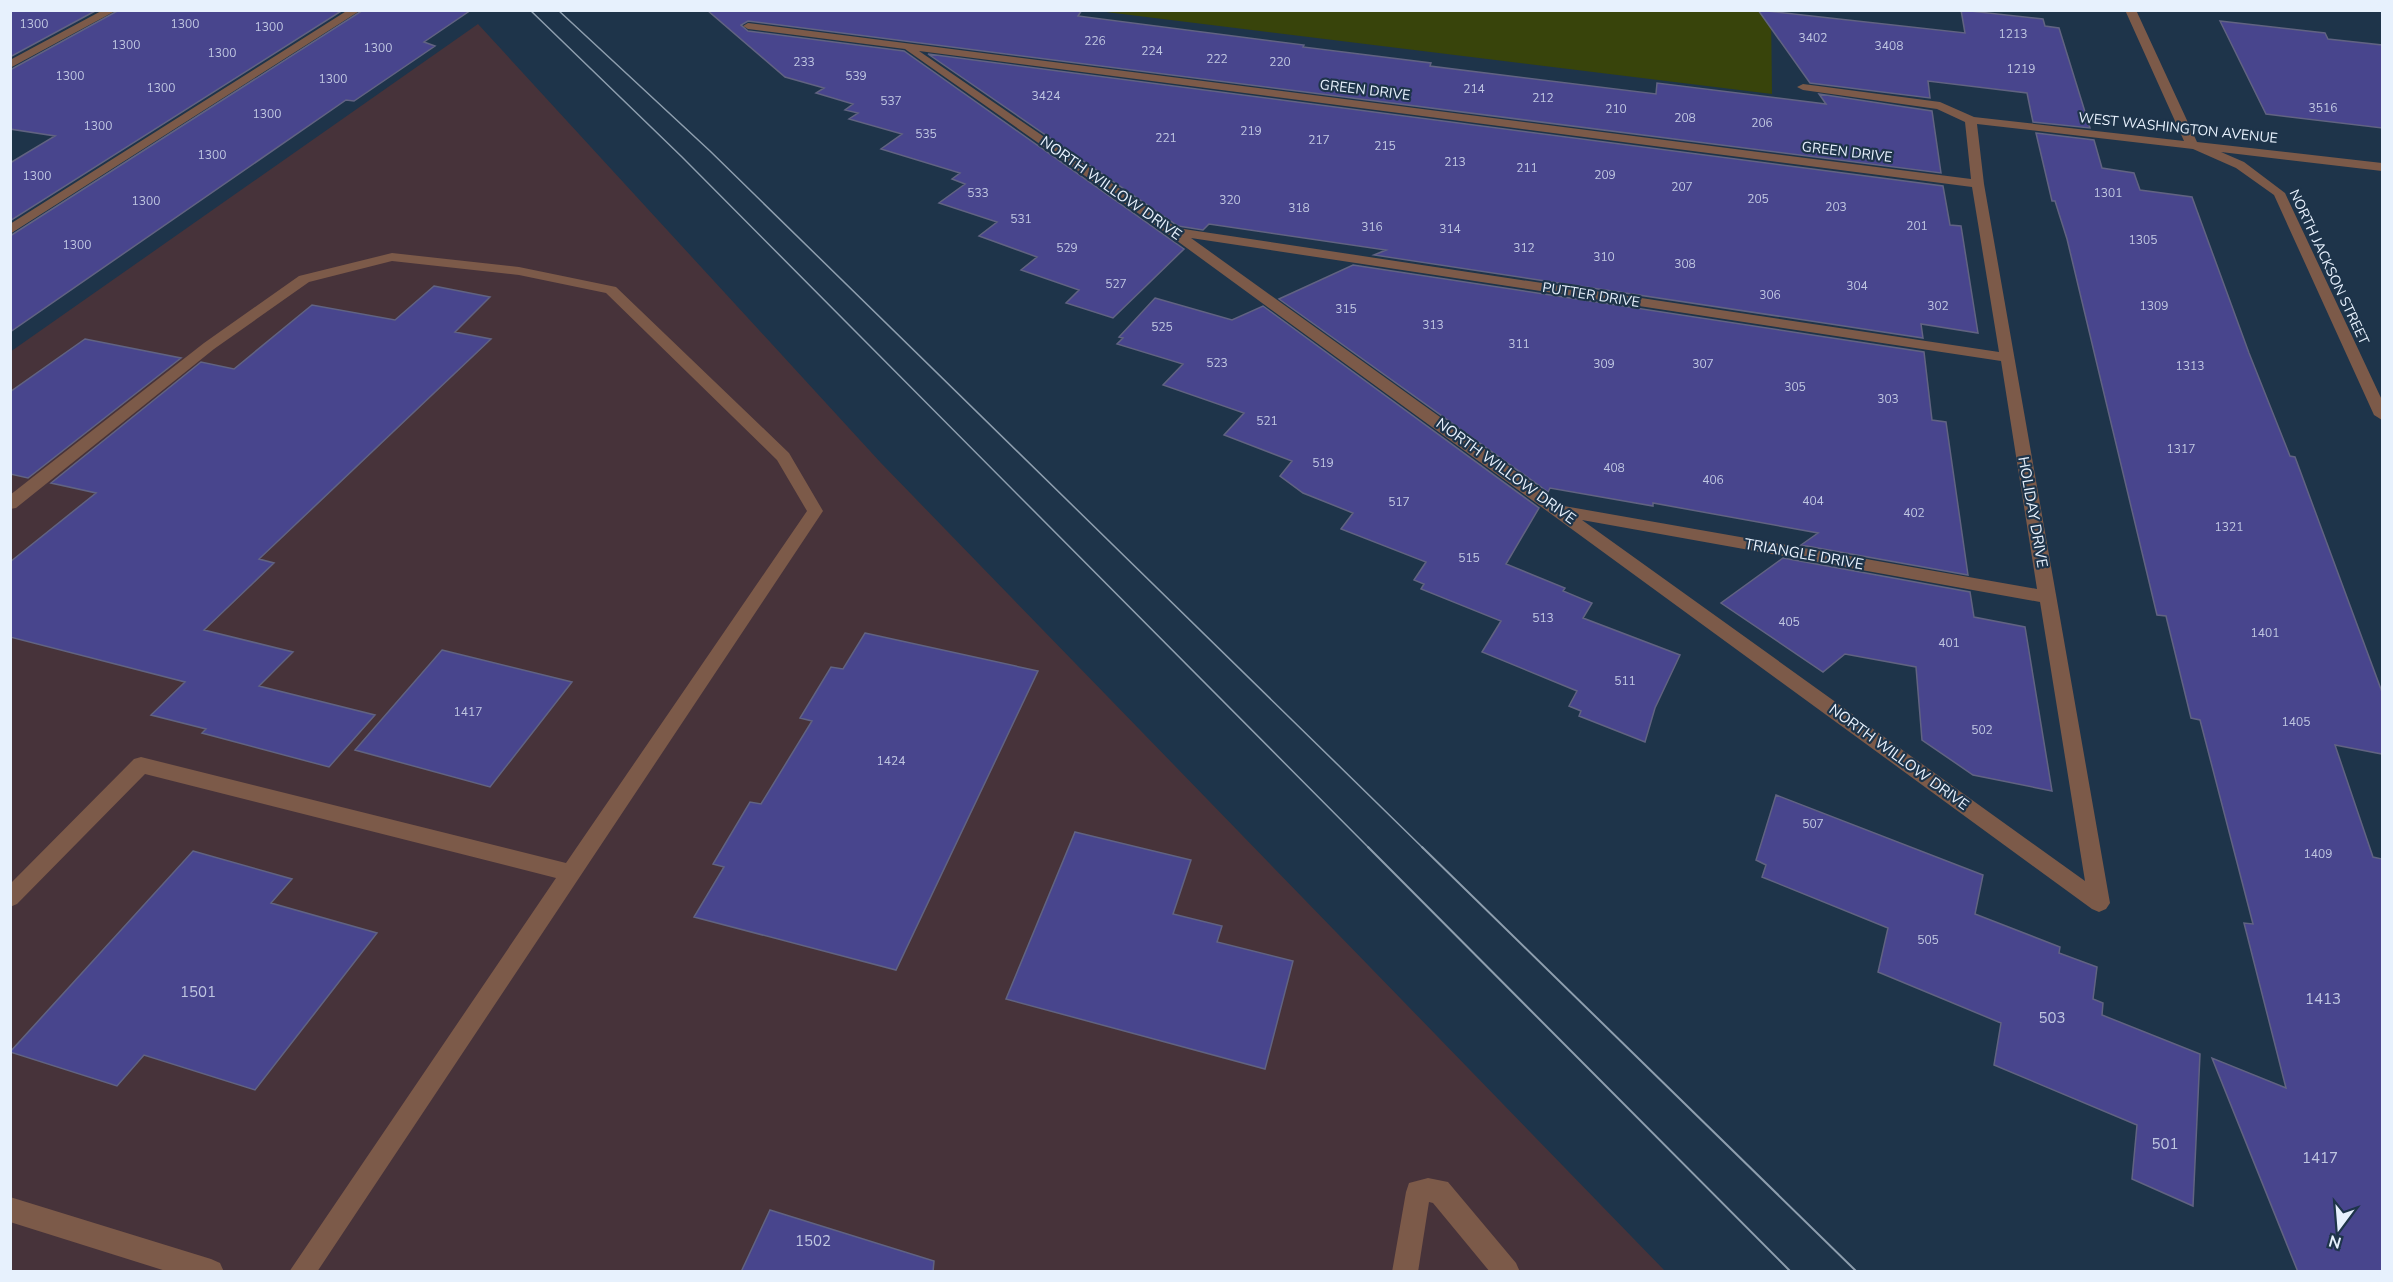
<svg xmlns="http://www.w3.org/2000/svg" width="2393" height="1282" font-family="'Nunito Sans',sans-serif">
<style>
.industrial{fill:#47333a}
.green{fill:#38440b}
.building{fill:#48458d;stroke:#616382;stroke-width:1.5}
.lines{fill:none;stroke-linecap:round;stroke-linejoin:round}
.minor{fill:#7c5a49;fill-rule:evenodd}
.tram-far1{stroke:#8e9eae;stroke-width:1.5}
.tram{stroke:#8e9eae;stroke-width:2}
.labels{text-anchor:middle;dominant-baseline:central;stroke-width:4.5;stroke-linejoin:round;paint-order:stroke}
.number-label{font-size:12px;fill:#bfc6e1}
.far-street-label{font-size:14px;fill:#e7f1fd;stroke:#1e344a}
.street-label{font-size:15px;fill:#e7f1fd;stroke:#1e344a}
.near-number-label{font-size:15px;fill:#bfc6e1}
</style>
<rect width="100%" height="100%" fill="#1e344a"/>
<path class="industrial" d="M478 24 881 463 1665 1271H11L10 352Z"/>
<path class="green" d="M1098 11H1771L1772 94Z"/>
<path class="building" d="M10 10H97L10 57Z
M119 10H343L10 221V163L55 136 10 129V70Z
M363 10H471L424 42 435 46 354 101 346 100 10 332V236Z
M707 10H1082L1078 16 1304 45 1303 47 1431 63 1430 66 1656 94 1657 83 1826 104 1819 94 1932 111 1941 173 748 21 741 25 748 31 904 51 1184 249 1113 318 1066 303 1079 290 1021 270 1037 257 979 236 997 222 939 203 965 184 952 179 960 173 881 149 902 134 849 119 858 113 845 110 853 104 816 93 824 88 785 77Z
M1758 10 1965 33 1961 10 2043 19 2045 26 2059 28 2090 128 2033 122 2027 93 1928 81 1930 98 1810 83Z
M2220 21 2325 33 2328 39 2382 45V128L2266 114Z
M928 54 1943 186 1950 225 1961 226 1978 333 1921 324 1923 338 1374 255 1386 250 1209 224 1203 230 1178 226Z
M2036 133 2094 140 2102 168 2134 173 2140 190 2192 197 2249 353 2290 456 2295 457 2382 692V754L2335 745 2373 857 2382 859V1272H2298L2212 1058 2286 1088 2244 923 2253 924 2200 720 2191 718 2166 616 2157 615 2067 239 2055 201H2052Z
M1353 265 1924 352 1932 420 1946 422 1968 575 1801 545 1818 533 1653 503V506L1550 488 1548 492 1279 299Z
M434 286 490 297 455 332 491 339 259 559 274 563 204 630 293 652 259 686 375 715 329 767 202 733 206 729 151 715 185 682 10 637V562L96 493 51 483 201 362 234 369 312 305 395 320Z
M1155 298 1232 320 1263 306 1539 508 1506 564 1565 588 1563 591 1592 603 1583 618 1680 655 1655 708 1645 742 1579 716 1581 711 1569 706 1577 691 1482 652 1501 621 1421 589 1424 584 1414 580 1426 562 1341 529 1353 513 1303 493 1280 476 1292 461 1224 435 1244 413 1163 385 1183 364 1117 344 1123 338 1119 337Z
M85 339 181 358 28 478 10 474V392Z
M1783 558 1970 592 1974 617 2025 627 2052 791 1973 775 1922 740 1916 667 1845 654 1823 672 1721 603Z
M865 633 1038 671 896 970 694 917 724 867 713 864 750 802 761 804 812 721 800 718 831 667 843 669Z
M442 650 572 682 490 787 355 750Z
M1776 795 1983 875 1975 914 2060 947 2059 953 2097 967 2093 999 2103 1003 2102 1015 2200 1054 2193 1206 2132 1179 2137 1125 1994 1065 2001 1023 1878 972 1888 928 1762 877 1766 865 1756 860Z
M1075 832 1191 860 1173 914 1222 926 1217 942 1293 961 1265 1069 1006 999Z
M193 851 292 879 271 903 377 933 255 1090 144 1055 117 1086 10 1052Z
M770 1210 934 1261 933 1272H741Z"/>
<g class="lines">
<path class="minor" d="M103 10H117L10 68V60Z
M348 10H361L10 234V224Z
M2125 10H2136L2197 142 2382 163V171L2221 152 2244 162 2285 193 2382 400V420L2374 415 2274 195 2236 168 2193 149 1977 124 1984 184 2110 903 2106 909 2099 912 2092 909 1169 235 905 49 748 29 743 26 748 23 1971 179 1965 122 1937 109 1803 90 1797 87 1803 84 1940 102 1974 117 2184 141ZM919 51 1972 187 1999 352 1177 228ZM1191 238 2001 361 2037 589 1564 506ZM1582 520 2040 602 2085 881Z
M392 253 519 267 616 287 789 453 823 511 317 1272H289L556 878 145 774 17 904 10 907V884L134 759 141 757 566 863 807 511 777 460 606 293 519 275 392 261 309 282 214 349 16 508 10 509V495L204 343 299 276Z
M1428 1178 1448 1182 1516 1263 1520 1272H1490L1433 1203 1429 1202 1418 1272H1392L1406 1192 1409 1183Z
M10 1197 211 1259 220 1263 224 1272H169L10 1222Z"/>
<path class="tram-far1" d="M530 10 682 157 1369 848
M558 10 710 151 1423 848"/>
<path class="tram" d="M1368 847 1791 1272
M1422 847 1857 1272"/>
</g>
<g class="labels">
<g class="number-label">
<text x="34" y="24">1300</text>
<text x="185" y="24">1300</text>
<text x="269" y="27">1300</text>
<text x="2013" y="34">1213</text>
<text x="1813" y="38">3402</text>
<text x="1095" y="41">226</text>
<text x="126" y="45">1300</text>
<text x="1889" y="46">3408</text>
<text x="378" y="48">1300</text>
<text x="1152" y="51">224</text>
<text x="222" y="53">1300</text>
<text x="1217" y="59">222</text>
<text x="804" y="62">233</text>
<text x="1280" y="62">220</text>
<text x="2021" y="69">1219</text>
<text x="70" y="76">1300</text>
<text x="856" y="76">539</text>
<text x="333" y="79">1300</text>
<text x="161" y="88">1300</text>
<text x="1474" y="89">214</text>
<text x="1046" y="96">3424</text>
<text x="1543" y="98">212</text>
<text x="891" y="101">537</text>
<text x="2323" y="108">3516</text>
<text x="1616" y="109">210</text>
<text x="267" y="114">1300</text>
<text x="1685" y="118">208</text>
<text x="1762" y="123">206</text>
<text x="98" y="126">1300</text>
<text x="1251" y="131">219</text>
<text x="926" y="134">535</text>
<text x="1166" y="138">221</text>
<text x="1319" y="140">217</text>
<text x="1385" y="146">215</text>
<text x="212" y="155">1300</text>
<text x="1455" y="162">213</text>
<text x="1527" y="168">211</text>
<text x="1605" y="175">209</text>
<text x="37" y="176">1300</text>
<text x="1682" y="187">207</text>
<text x="978" y="193">533</text>
<text x="2108" y="193">1301</text>
<text x="1758" y="199">205</text>
<text x="1230" y="200">320</text>
<text x="146" y="201">1300</text>
<text x="1836" y="207">203</text>
<text x="1299" y="208">318</text>
<text x="1021" y="219">531</text>
<text x="1917" y="226">201</text>
<text x="1372" y="227">316</text>
<text x="1450" y="229">314</text>
<text x="2143" y="240">1305</text>
<text x="77" y="245">1300</text>
<text x="1067" y="248">529</text>
<text x="1524" y="248">312</text>
<text x="1604" y="257">310</text>
<text x="1685" y="264">308</text>
<text x="1116" y="284">527</text>
<text x="1857" y="286">304</text>
<text x="1770" y="295">306</text>
<text x="1938" y="306">302</text>
<text x="2154" y="306">1309</text>
<text x="1346" y="309">315</text>
<text x="1433" y="325">313</text>
<text x="1162" y="327">525</text>
<text x="1519" y="344">311</text>
<text x="1217" y="363">523</text>
<text x="1604" y="364">309</text>
<text x="1703" y="364">307</text>
<text x="2190" y="366">1313</text>
<text x="1795" y="387">305</text>
<text x="1888" y="399">303</text>
<text x="1267" y="421">521</text>
<text x="2181" y="449">1317</text>
<text x="1323" y="463">519</text>
<text x="1614" y="468">408</text>
<text x="1713" y="480">406</text>
<text x="1813" y="501">404</text>
<text x="1399" y="502">517</text>
<text x="1914" y="513">402</text>
<text x="2229" y="527">1321</text>
<text x="1469" y="558">515</text>
<text x="1543" y="618">513</text>
<text x="1789" y="622">405</text>
<text x="2265" y="633">1401</text>
<text x="1949" y="643">401</text>
<text x="1625" y="681">511</text>
<text x="468" y="712">1417</text>
<text x="2296" y="722">1405</text>
<text x="1982" y="730">502</text>
<text x="891" y="761">1424</text>
<text x="1813" y="824">507</text>
<text x="2318" y="854">1409</text>
<text x="1928" y="940">505</text>
</g>
<g class="far-street-label">
<text transform="translate(1365 90) rotate(7)">GREEN DRIVE</text>
<text transform="translate(2178 128) rotate(6)">WEST WASHINGTON AVENUE</text>
<text transform="translate(1847 152) rotate(7)">GREEN DRIVE</text>
<text transform="translate(2329 267) rotate(65)">NORTH JACKSON STREET</text>
<text transform="translate(1591 295) rotate(9)">PUTTER DRIVE</text>
</g>
<g class="street-label">
<text transform="translate(1111 188) rotate(35)">NORTH WILLOW DRIVE</text>
<text transform="translate(1506 471) rotate(36)">NORTH WILLOW DRIVE</text>
<text transform="translate(2033 512) rotate(80)">HOLIDAY DRIVE</text>
<text transform="translate(1804 554) rotate(10)">TRIANGLE DRIVE</text>
<text transform="translate(1899 757) rotate(36)">NORTH WILLOW DRIVE</text>
</g>
<g class="near-number-label">
<text x="198" y="992">1501</text>
<text x="2323" y="999">1413</text>
<text x="2052" y="1018">503</text>
<text x="2165" y="1144">501</text>
<text x="2320" y="1158">1417</text>
<text x="813" y="1241">1502</text>
</g>
</g>
<rect width="2393" height="1282" fill="none" stroke="#e7f1fd" stroke-width="24"/>
<g transform="translate(2339 1228) rotate(196)" stroke="#1e344a" stroke-width="4.5" paint-order="stroke">
<path d="M0-4.5L10 22L0 15L-10 22Z" fill="#e7f1fd"/>
<text y="-9" font-size="16" font-weight="bold" text-anchor="middle" fill="#e7f1fd">N</text>
</g>
</svg>
